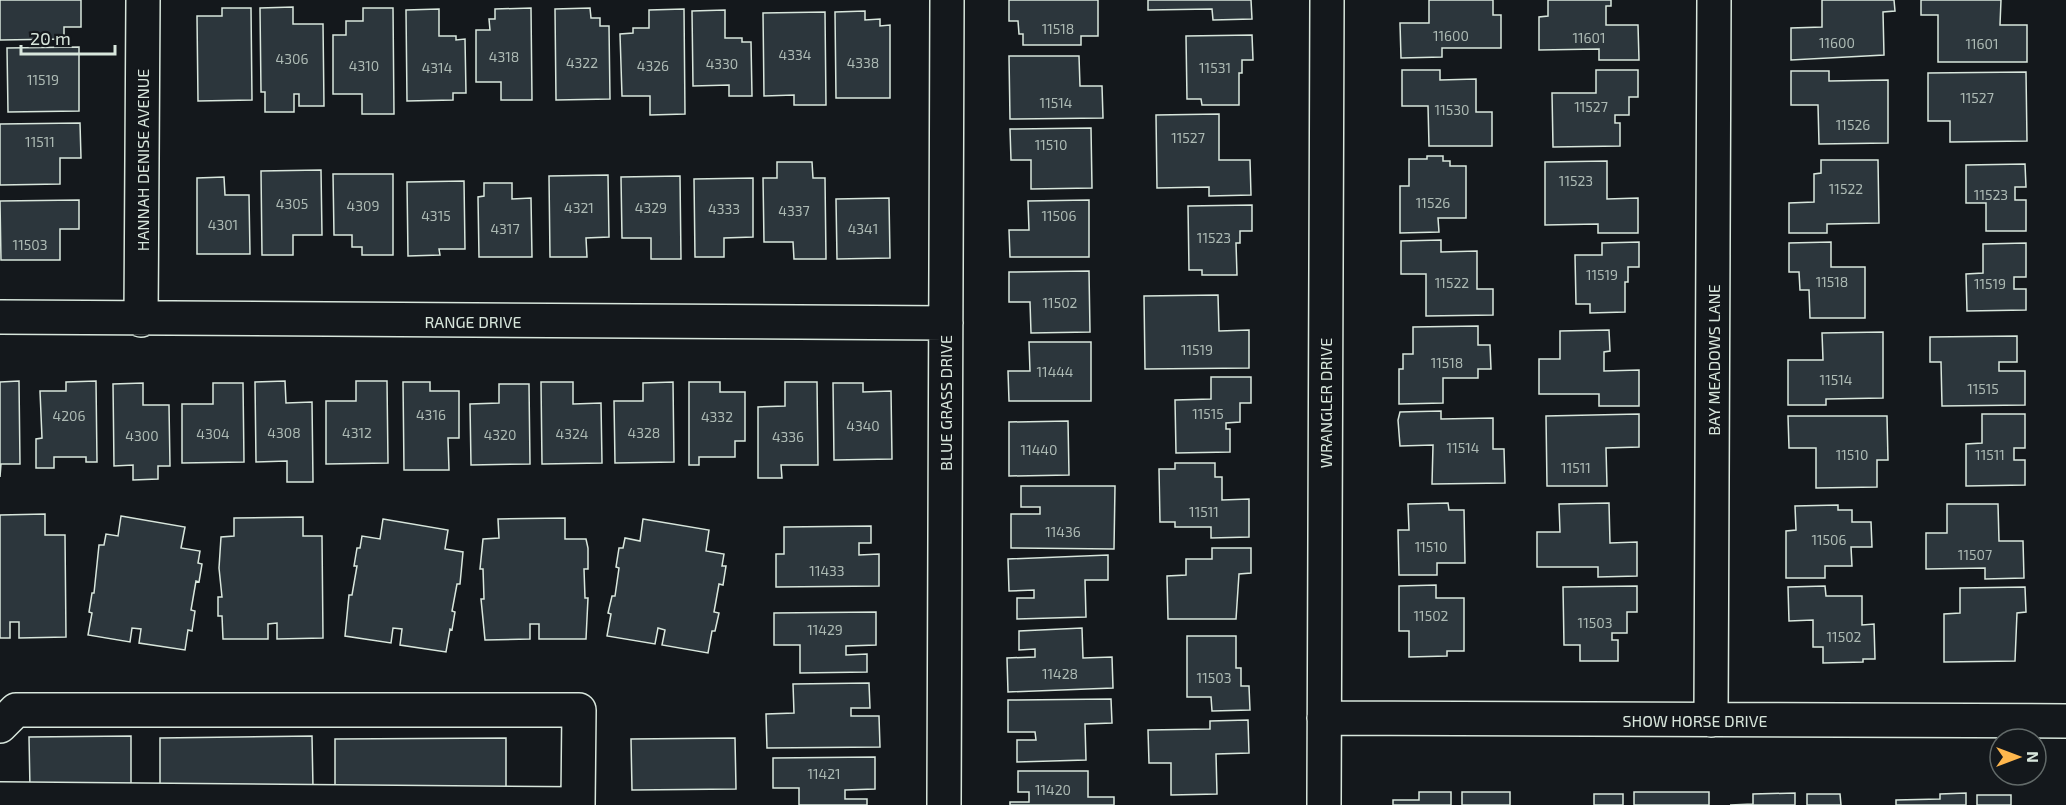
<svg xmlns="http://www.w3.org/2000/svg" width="2066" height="805" font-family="'Exo 2',sans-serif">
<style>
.building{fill:#2c363c;stroke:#d8e6dc;stroke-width:1.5}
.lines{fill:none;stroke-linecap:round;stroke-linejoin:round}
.minor-casing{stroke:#d8e6dc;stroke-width:36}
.minor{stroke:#14181c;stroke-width:33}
.labels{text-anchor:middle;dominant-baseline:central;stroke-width:4.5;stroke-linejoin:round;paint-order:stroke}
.number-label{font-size:14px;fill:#adbab4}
.street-label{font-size:16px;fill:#d8e6dc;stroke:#14181c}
</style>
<rect width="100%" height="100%" fill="#14181c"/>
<path class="building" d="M0 0H81V27H64V39L0 40Z
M1009 0H1098V36H1081V45H1023V34H1019L1018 21H1009Z
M1148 0H1251L1252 19 1213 20 1212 9 1148 10Z
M1429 0H1493V15H1501V48H1442V57L1401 58 1400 23H1429Z
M1548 0H1611V6H1606V25H1638L1639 60H1599V49L1539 50V17L1548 16Z
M1822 0H1894L1895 11 1883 12 1884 55 1791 60V28L1822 27Z
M1921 0H2001L2000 25H2027V62H1938V15H1921Z
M293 7V24H323L324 106H299V94H294V112H265V92H261L260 8Z
M222 8H251L252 100 198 101 197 16H222Z
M363 8H393L394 114H362V94H333V35H346V21H363Z
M531 8 532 100H501V82H476V30H490L489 19H495V9Z
M590 8 591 18H600V26H609L610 99 556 100 555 9Z
M439 9V36H456V40L465 39 466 93H453V100L407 101 406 10Z
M684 9 685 114 650 115V96H622L620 34 633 33V28H649V10Z
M725 10V38H742V42H751L752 96H729V85L693 86 692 11Z
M865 11V20L880 19V26L890 25V98H836L835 12Z
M825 12 826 105H794V95L764 96 763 13Z
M1252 35 1253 60H1242V73H1239V105H1202L1201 99H1187L1186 36Z
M79 47V111L8 112 7 48Z
M1009 56H1079L1080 86H1102L1103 118 1010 119Z
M1402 70H1440V80L1476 79V112H1492V146H1429L1428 106H1402Z
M1596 70H1638V97H1629V115H1615V123H1620V146L1553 147 1552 93H1596Z
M1791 71H1829V81L1888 80V143L1819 144 1818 105H1791Z
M2026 72 2027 141 1950 142V121H1928V73Z
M1219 114V160H1250L1251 195 1209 196V187L1157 188 1156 115Z
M80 123 81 158H60V184L0 185V124Z
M1091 128 1092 188 1031 189V160H1011L1010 129Z
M1427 156H1443V161H1450V166H1466V218H1438L1439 232 1400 233V186H1409V159H1427Z
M1821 160H1878L1879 223 1827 224V233H1789V203L1814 202V174L1821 173Z
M1607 161V199L1638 198V233H1598V224L1545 225V162Z
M777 162H812L813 178H825L826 259H794L793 242H764L763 178H777Z
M2025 164 2026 187H2015V200H2026V231H1986V203H1966V165Z
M321 170 322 235H293V255H262L261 171Z
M333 174H393V255H362V247H352V235H334Z
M608 175 609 237 586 238 587 257H550L549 176Z
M680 176 681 259H651V238H622L621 177Z
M224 177 225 195H249L250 254H197V178Z
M753 178V237L724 238V257H695L694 179Z
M464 181 465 249H439L440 255 408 256 407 182Z
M484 183H512V199L531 198 532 257H479L478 197 484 196Z
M889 198 890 258 837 259 836 199Z
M79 200V229H60V260H1L0 201Z
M1089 200V257H1010L1009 230H1029L1028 201Z
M1252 205V231H1240V243H1236L1237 275H1202V270H1189L1188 206Z
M1441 240V252L1477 251V289H1493V315L1426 316V274H1401V241Z
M1639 242V267H1628V282H1625V312L1590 313V304H1576L1575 255H1602V243Z
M1831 242V267H1865V318H1810L1809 290H1800L1799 272H1789V243Z
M2026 243V277H2014V289H2026V310L1967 311 1966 274 1983 273V244Z
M1089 271 1090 332 1031 333 1030 302H1009V272Z
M1218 295 1219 331 1249 330V368L1145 369 1144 296Z
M1478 326V345H1490L1491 369H1478V378H1443V403L1399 404V369H1403V354H1413V327Z
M1609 330 1610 351 1604 352V371L1639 370V406H1599V394H1539V359H1560V331Z
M1883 332V398L1826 399V405H1788V360H1823L1822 333Z
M2017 336V362H1999V371H2025V405L1942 406 1941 362H1930V337Z
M1029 342H1091V401H1009L1008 371H1030Z
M1211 377H1251V403H1240V422L1226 423V429H1230V452L1176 453 1175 400 1211 399Z
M19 381 20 464H1L0 477V382Z
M96 381 97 462H86V457H54V468H36V439L42 438 40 391H66V382Z
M285 381 286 403 312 402 313 482H287V461L256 462 255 382Z
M356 381H387L388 463 326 464V401H356Z
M403 382H430V391H459V438H448L449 470H404Z
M541 382H573V404L601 403 602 463 542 464Z
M673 382 674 462 615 463 614 401H643V383Z
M689 382H720V392H745V441H735V457H699V465H689Z
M785 382H817L818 465H781L782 478H758V407L785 406Z
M143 383V405H169L170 466H158V479L133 480V465L114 466 113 384Z
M213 383H243L244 462 182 463V404H213Z
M833 383H863V392L891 391 892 459 834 460Z
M499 384H529L530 464 471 465 470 404 499 403Z
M1441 411V419L1493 418V449H1504L1505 483 1432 484 1433 445 1400 446 1398 420 1400 412Z
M1639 414V447L1606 448 1607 486H1547L1546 416Z
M1982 414H2025V448H2014V460H2025V485L1966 486V444L1982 443Z
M1788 416H1887L1888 460H1877V487L1816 488V448H1789Z
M1068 421 1069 475 1009 476V422Z
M1175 463H1215V477H1222V500L1249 499V537L1211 538V527H1175V522H1160L1159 469H1175Z
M1021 486H1115L1114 549 1011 548V514H1040V507H1021Z
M1448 503 1449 510H1464L1465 563H1437V575H1399L1398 530H1409L1408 504Z
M1609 503 1610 543 1637 542V576L1598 577V567H1537V532H1560L1559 504Z
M1947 504H1998L1999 541H2023L2024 578 1985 579V568L1926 569V533H1947Z
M1838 505V510H1852V522H1871L1872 547H1851L1852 566H1825V578H1786V531L1796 530 1795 506Z
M45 514V535H65L66 637 19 638V622H10V638H0V515Z
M121 516 185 527 181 548 200 551 198 563 202 564 199 582 196 581 191 610 195 611 192 631 188 630 185 650 139 643 141 629 132 628 130 642 88 635 92 613 89 612 92 593H94L99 545H104L106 534 118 536Z
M303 517V536H322L323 638 277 639V623L268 624V639H223L222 616H218V597H222L219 568 221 537 234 536V518Z
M565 518V539H586L588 548V569H584L585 598H588L586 639H539V624H530V639L485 640 481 599H484L483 569H480L483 539 499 538 498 519Z
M383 519 448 530 445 549 463 552 460 584H457L452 611 455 612 452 630 450 629 446 652 400 645 402 629 393 628 391 643 345 636 349 595H352L357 566H354L357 548H360L362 536 380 539Z
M643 519 709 530 706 551 724 554 722 566H726L723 585 719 584 714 612 719 613 715 631H712L708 653 662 645 665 630 658 628 655 644 607 636 611 614 608 613 612 596H615L619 568 616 567 619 548H623L625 538 640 541Z
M871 526V543H859V555L879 554V586L776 587V554H784V527Z
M1212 548H1251V573L1239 574 1236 619H1168L1167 576 1186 575V559H1212Z
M1108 555V580H1085L1086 617 1017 619V598H1034V590L1009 591 1008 559Z
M1436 585V598H1464V651H1447V656L1409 657V631H1399V586Z
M1637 586V612H1627V633H1612V640H1618V661H1580V645H1564L1563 587Z
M1825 586 1826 596H1862V625L1874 624 1875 659H1863V662L1823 663V647H1813V620L1789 621 1788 587Z
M2025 587 2026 612 2017 613 2015 661 1944 662V614L1960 613V588Z
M876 612V645L846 646V655L867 654V672L800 673V645H774V613Z
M1082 628 1083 658 1112 657 1113 688 1008 692 1007 658 1035 657V649L1019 650V631Z
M1187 636H1236V668H1241V686H1249L1250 710 1212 711 1211 697H1187Z
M869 683 870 708H851V716H879L880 747 767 748 766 714 794 713 793 684Z
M1111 699 1112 723 1085 724 1086 760 1017 762V740H1036L1035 732H1008V700Z
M1248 720 1249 753 1216 754 1217 794 1171 795V763H1149L1148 730 1210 729V721Z
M131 736V788L30 789 29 737Z
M312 736 313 788 160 790V738Z
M506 738V790L335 792V739Z
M735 738 736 789 632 790 631 739Z
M875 757V789L845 790V799H867V805H799V788H773V758Z
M1018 771H1088V797H1114V805H1010V802H1029V792H1018Z
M1419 792H1451V805H1393V800H1419Z
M1462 792H1510V805H1462Z
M1634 792H1709V805H1634Z
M1795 793V805H1730L1753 804V794Z
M1966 793V805H1896V800L1940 799V794Z
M1594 794H1623V805H1594Z
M1807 794H1840L1841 805H1807Z
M1977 795H2011V805H1977Z"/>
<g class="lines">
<defs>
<path id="minor" d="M0 317 946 323
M141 320 143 0
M1324 718 2066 721
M1711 720 1714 0
M0 726 16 710H579L578 805
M0 799 578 804
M944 805 947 0
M1324 805 1327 0"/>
</defs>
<use href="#minor" class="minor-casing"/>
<use href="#minor" class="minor"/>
</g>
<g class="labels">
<g class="number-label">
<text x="1058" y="28">11518</text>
<text x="1451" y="35">11600</text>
<text x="1589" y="37">11601</text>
<text x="1837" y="42">11600</text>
<text x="1982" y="43">11601</text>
<text x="795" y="54">4334</text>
<text x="504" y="56">4318</text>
<text x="292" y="58">4306</text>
<text x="582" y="62">4322</text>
<text x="863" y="62">4338</text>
<text x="722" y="63">4330</text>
<text x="364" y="65">4310</text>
<text x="653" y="65">4326</text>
<text x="437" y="67">4314</text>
<text x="1215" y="67">11531</text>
<text x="43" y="79">11519</text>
<text x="1977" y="97">11527</text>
<text x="1056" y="102">11514</text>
<text x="1591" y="106">11527</text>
<text x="1452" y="109">11530</text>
<text x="1853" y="124">11526</text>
<text x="1188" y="137">11527</text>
<text x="40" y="141">11511</text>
<text x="1051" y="144">11510</text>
<text x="1576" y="180">11523</text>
<text x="1846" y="188">11522</text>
<text x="1991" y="194">11523</text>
<text x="1433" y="202">11526</text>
<text x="292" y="203">4305</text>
<text x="363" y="205">4309</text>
<text x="579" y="207">4321</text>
<text x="651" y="207">4329</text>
<text x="724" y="208">4333</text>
<text x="794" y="210">4337</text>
<text x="436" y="215">4315</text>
<text x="1059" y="215">11506</text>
<text x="223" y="224">4301</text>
<text x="505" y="228">4317</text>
<text x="863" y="228">4341</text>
<text x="1214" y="237">11523</text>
<text x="30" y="244">11503</text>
<text x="1602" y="274">11519</text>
<text x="1832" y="281">11518</text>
<text x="1452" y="282">11522</text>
<text x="1990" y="283">11519</text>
<text x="1060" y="302">11502</text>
<text x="1197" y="349">11519</text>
<text x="1447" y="362">11518</text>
<text x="1055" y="371">11444</text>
<text x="1836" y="379">11514</text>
<text x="1983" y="388">11515</text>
<text x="1208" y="413">11515</text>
<text x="431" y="414">4316</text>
<text x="69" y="415">4206</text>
<text x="717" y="416">4332</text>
<text x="863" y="425">4340</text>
<text x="284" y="432">4308</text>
<text x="357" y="432">4312</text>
<text x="644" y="432">4328</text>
<text x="213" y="433">4304</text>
<text x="572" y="433">4324</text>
<text x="500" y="434">4320</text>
<text x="142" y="435">4300</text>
<text x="788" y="436">4336</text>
<text x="1463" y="447">11514</text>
<text x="1039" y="449">11440</text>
<text x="1852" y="454">11510</text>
<text x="1990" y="454">11511</text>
<text x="1576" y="467">11511</text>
<text x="1204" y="511">11511</text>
<text x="1063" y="531">11436</text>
<text x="1829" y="539">11506</text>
<text x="1431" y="546">11510</text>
<text x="1975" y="554">11507</text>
<text x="827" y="570">11433</text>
<text x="1431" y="615">11502</text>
<text x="1595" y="622">11503</text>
<text x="825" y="629">11429</text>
<text x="1844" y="636">11502</text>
<text x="1060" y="673">11428</text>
<text x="1214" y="677">11503</text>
<text x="824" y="773">11421</text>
<text x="1053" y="789">11420</text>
</g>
<g class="street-label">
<text transform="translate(142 160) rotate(-90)">HANNAH DENISE AVENUE</text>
<text x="473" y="321">RANGE DRIVE</text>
<text transform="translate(1713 360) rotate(-90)">BAY MEADOWS LANE</text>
<text transform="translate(945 403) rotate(-90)">BLUE GRASS DRIVE</text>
<text transform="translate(1325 403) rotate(-90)">WRANGLER DRIVE</text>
<text x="1695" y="720">SHOW HORSE DRIVE</text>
</g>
</g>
<g transform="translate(2018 757) rotate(90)"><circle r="28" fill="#14181c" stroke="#626a69" stroke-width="1.5"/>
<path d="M0-4.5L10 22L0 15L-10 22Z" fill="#ffb74d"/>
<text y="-9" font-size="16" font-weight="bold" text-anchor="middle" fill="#d8e6dc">N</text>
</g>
<path d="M21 45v9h94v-9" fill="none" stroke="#d8e6dc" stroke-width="3"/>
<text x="30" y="45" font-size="18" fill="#d8e6dc" stroke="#14181c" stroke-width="4.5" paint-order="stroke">20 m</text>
</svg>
